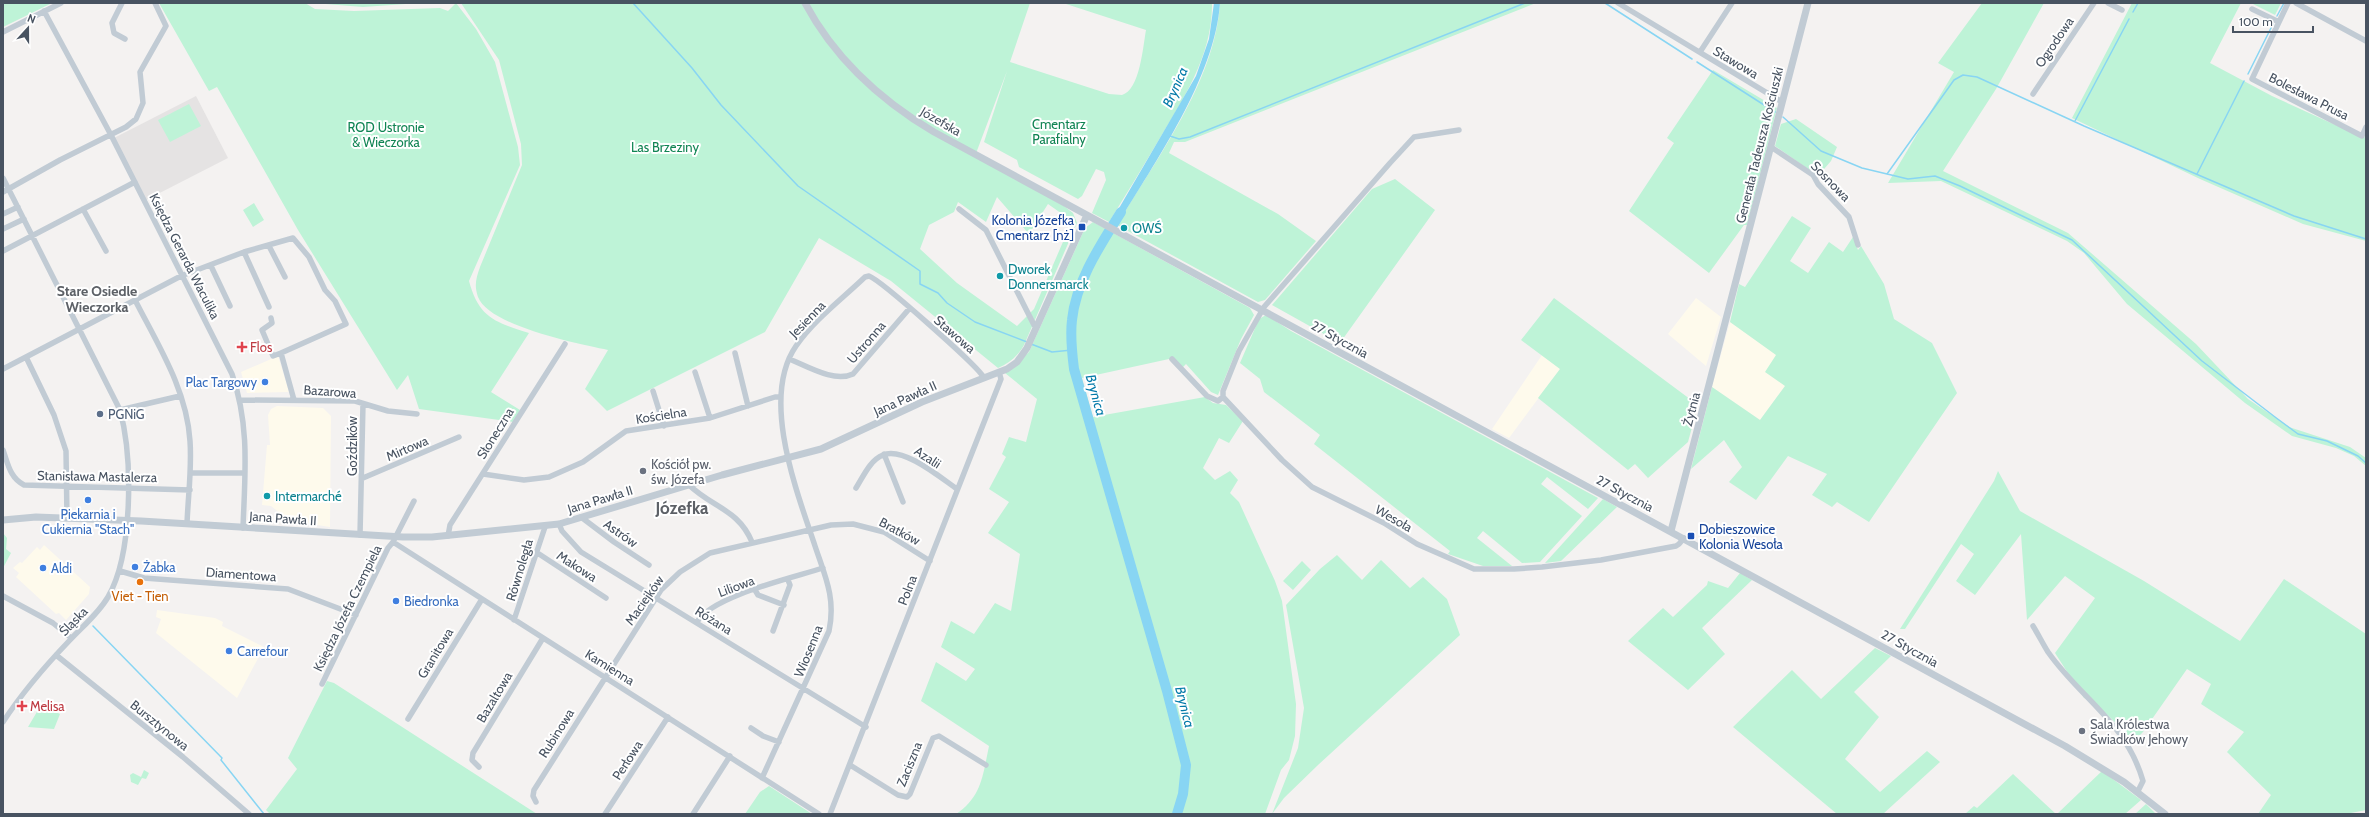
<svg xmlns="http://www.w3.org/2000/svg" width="2369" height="817" font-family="Cabin,sans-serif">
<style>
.commercial{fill:#fefaec}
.education{fill:#e5e3e3}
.green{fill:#bef3d7;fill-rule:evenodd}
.water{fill:#88d5f3}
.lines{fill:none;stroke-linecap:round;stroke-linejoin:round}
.stream{stroke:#88d5f3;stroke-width:1.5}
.river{stroke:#88d5f3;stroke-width:10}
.minor{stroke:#c1cbd4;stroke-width:5.5}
.tertiary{stroke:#c1cbd4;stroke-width:7}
.transit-dot{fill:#1a4fb4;stroke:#fff;stroke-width:1.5}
.culture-dot{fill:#0f9aa8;stroke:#fff;stroke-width:1.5}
.health-dot{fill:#e0444e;stroke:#fff;stroke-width:1.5}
.shop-dot{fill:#3f7fe0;stroke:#fff;stroke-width:1.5}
.service-dot{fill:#5c6f8a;stroke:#fff;stroke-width:1.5}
.worship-dot{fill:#6b7280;stroke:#fff;stroke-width:1.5}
.food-dot{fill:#e8710a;stroke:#fff;stroke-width:1.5}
.labels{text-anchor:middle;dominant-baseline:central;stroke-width:4;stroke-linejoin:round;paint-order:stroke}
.street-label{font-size:13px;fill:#485361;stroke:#fff}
.park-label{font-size:13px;fill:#108453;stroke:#fff}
.transit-label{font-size:13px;fill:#164399;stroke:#fff;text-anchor:end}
.culture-label{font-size:13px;fill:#0d838f;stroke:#fff;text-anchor:start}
.health-label{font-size:13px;fill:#be3a42;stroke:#fff;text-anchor:start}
.shop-label{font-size:13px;fill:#366cbe;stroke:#fff;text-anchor:start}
.service-label{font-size:13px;fill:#4e5e75;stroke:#fff;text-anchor:start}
.worship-label{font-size:13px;fill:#5b616d;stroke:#fff;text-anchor:start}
.food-label{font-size:13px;fill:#c56008;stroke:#fff}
.water-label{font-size:14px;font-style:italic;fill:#047aa9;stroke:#fff}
.neighbourhood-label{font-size:14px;font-weight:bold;fill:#5d6167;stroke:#fff}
.district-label{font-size:17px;font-weight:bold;fill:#5d6167;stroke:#fff}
</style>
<rect width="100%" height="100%" fill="#f4f2f1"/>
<path class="commercial" d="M1696 298 1721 317 1706 366 1668 334Z
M1730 322 1777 355 1785 386 1760 420 1712 387Z
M1542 355 1560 369 1509 438 1492 429Z
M278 356 289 392 247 393 241 372Z
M277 406 323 408 331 416 330 527 286 520 285 517 271 506 262 505 267 445H270L268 415 271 409Z
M44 545 90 587 89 594 66 620 59 613 56 614 16 577 19 573 13 568 20 562 22 563 37 547 40 550Z
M157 610 215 618 223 622 222 626 264 647 237 698 156 633 161 619 156 617Z"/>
<path class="education" d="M196 96 228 158 146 200 114 138Z"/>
<path class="green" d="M3 3H50V4L3 27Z
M159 3H305L315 9 354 11 440 8 448 11 456 3 476 29 495 62 518 147 520 165 469 281C479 318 495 322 529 333L491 392 520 410 513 422 419 409 408 375 397 390 298 230 217 87 209 91Z
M313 3H420L363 7Z
M461 3H1030L1010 62 1109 94C1113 94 1118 95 1122 95 1140 90 1143 46 1146 30L1063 3H1212C1213 55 1182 101 1157 143 1141 170 1125 196 1109 222L1092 213 1106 180 1104 172 1096 169 1082 196 1078 199 1019 167 1017 160 984 142 1007 71 975 156 1064 206 1073 213 1077 223 1024 345C1018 356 1009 363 998 368L891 281 819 238 765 332 607 411 585 389 608 350C579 344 489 326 478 297 474 286 476 278 480 267L522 165 521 144 499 60ZM997 197 1029 234 1048 204 1072 221 1034 309 1017 326 957 283 920 249 929 225 954 212 958 202 986 222Z
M1220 3H1536L1185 142H1174L1169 153 1278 214 1316 241 1265 300 1258 302 1117 225C1156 159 1215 82 1220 3Z
M1982 3H2044L1996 89 1943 171 2068 233 2196 344 2248 399 2289 427 2350 447 2366 458V466L2354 456 2336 448 2292 436 2245 403 2127 304 2084 253 2067 241 1941 181 1888 183 1954 72 1938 63Z
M2132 3H2241L2210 63 2272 96 2364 138 2366 134V241L2303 224 2200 179 2072 118Z
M2251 3H2281L2275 15Z
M1713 70 1777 108 1747 225H1744L1709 273 1629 211 1674 143 1667 138Z
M189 104 201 126 170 142 158 120Z
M1796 119 1837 147 1831 161 1818 176 1775 146 1781 124Z
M1395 179 1435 210 1340 343 1272 305 1372 189Z
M254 203 264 220 253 227 243 210Z
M1792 216 1811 228 1790 261 1808 273 1829 242 1843 252 1853 237 1858 250 1861 246 1884 284 1894 319 1932 343 1957 393 1869 522 1837 502 1832 507 1812 495 1827 474 1788 456 1756 500 1729 482 1742 467 1724 440 1691 469 1712 387 1760 420 1785 386 1765 372 1776 355 1730 322 1739 284 1745 287Z
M1093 222 1250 308 1254 315 1241 339 1218 395 1211 392 1186 364 1180 370 1169 359 1082 378 1093 417 1205 397 1213 403 1226 405 1243 421 1229 443 1219 438 1203 468 1215 480 1230 471 1238 480 1230 493 1239 502 1275 581 1282 601 1296 704 1295 736 1289 760 1281 770 1265 814H956C982 797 983 774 989 746L921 701 936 662 966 681 975 669 941 647 951 621 974 634 995 603 1011 611 1020 554 988 533 1009 502 989 489 1006 457 1002 454 1009 437 1026 442 1037 399 1005 373 1029 352 1085 228Z
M1554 298 1698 405 1688 442 1648 478 1635 464 1628 470 1538 398 1560 369 1521 340Z
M1266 315 1291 331 1598 498 1588 509 1547 477 1541 484 1582 516 1540 562 1522 563 1483 531 1477 538 1512 566H1483L1448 554 1450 551 1314 444 1320 435 1264 392 1260 379 1240 363 1259 319Z
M1998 471 2020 511 2144 581 2240 641 2284 579 2366 634V810L2346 814H2258L2271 795 2227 752 2244 732 2201 704 2211 684 2187 669 2143 732 2130 745 2120 727 2093 701 2084 698 2055 653 2095 598 2065 576 2027 620 2021 534 1975 595 1956 581 1974 554 1961 544 1905 629H1900L1994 481Z
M1603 499 1617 507 1561 561 1545 563Z
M3 533 7 538 6 549 11 553 3 568Z
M1337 555 1362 580 1381 560 1410 588 1423 577 1447 599 1460 635 1318 765 1284 798 1272 814 1298 748 1304 708 1286 605 1320 569Z
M1302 561 1311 570 1293 590 1283 581Z
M1740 573 1752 580 1702 628 1725 654 1688 690 1628 641 1663 608 1673 617 1707 585 1708 581 1728 588Z
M1875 648 1891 656 1854 692 1879 717 1845 759 1880 792 1927 751 1940 762 1883 814H1837L1733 727 1792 670 1821 699Z
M327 681 334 683 537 814H270L266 810 297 769 288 758Z
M41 705 60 714 54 729 28 727Z
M144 770 149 773 146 779 142 778 138 785 131 782 130 775 133 773 141 777Z
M2102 771 2141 800 2125 814H2057Z
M2013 774 2056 814H1965L1974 806 1977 808Z
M769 786 812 814H745L760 792Z
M2146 804 2156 814H2135Z"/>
<path class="water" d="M1214 3H1220C1215 77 1155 162 1117 225L1111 222 1196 76 1209 39Z"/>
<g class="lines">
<path class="stream" d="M633 3 692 68 721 105 798 186 920 271V284L938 293 947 303 975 322 1027 342
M1605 3 1692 59
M2133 12 2138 3
M2277 16 2284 3
M1697 62 1775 112
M2248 74 2273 24
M1783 117 1821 151 1862 168 1908 179 1935 176 1960 186 2072 240 2202 361 2275 417 2298 434 2327 441 2358 456 2366 463
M2075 121 2129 19
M1170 136 1179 139 1190 137 1525 3
M1887 174 1954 80 1963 75 1977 77 2084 126 2294 216 2366 239
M2197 174 2244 81
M1031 344 1052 352 1072 350
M93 626 222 758 221 760 264 814"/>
<path class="river" d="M1121 212C1101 244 1076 281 1072 320 1070 336 1072 353 1074 369L1167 691 1186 765 1183 794 1177 814"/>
<path class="minor" d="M122 3 112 23 114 33 125 39
M1618 3 1782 102
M2108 3 2122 10
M2288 3 2252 79 2362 136 2366 127
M2296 3 2366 41
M2252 9 2279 22
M44 11 111 135 232 374C250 426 245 473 243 528
M3 32 61 3
M1700 52 1732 3
M2033 94 2094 3
M1459 130 1414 137 1390 163 1264 307 1239 351 1223 391V397L1282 460 1312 487 1384 523 1417 544 1474 569H1514L1542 567 1601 560 1676 546 1679 544 1684 538
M1771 147 1813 175 1818 184 1849 217 1858 245
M3 178 120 410C133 458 133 554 108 597 98 614 83 626 70 640 46 665 22 693 3 722
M3 192 60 160 126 127 136 119 143 103 140 72 166 26 155 3
M83 209 106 251
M959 209 986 230 1034 325 1037 326
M3 214 18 207
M3 229 24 219
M269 246 285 277
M3 251 135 182
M244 252 269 307
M211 266 230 306
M135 300C158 345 187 390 190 441 192 469 188 496 187 524
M271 318 272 323 262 330 273 356 281 353
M735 353 748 406
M26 357 54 415 66 451 67 518
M789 359C807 366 834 383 853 374L909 309
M1172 359 1207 396 1218 401 1223 397
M3 369 181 276 244 252 293 238 309 257 325 290 335 301 346 324 281 353 294 400
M695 372 710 418
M653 391 664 426
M241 400 355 401 388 411 417 414
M120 410 180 396
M3 450C8 464 10 478 24 485L190 490
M884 454 903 502
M190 473H245
M483 474 524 480 549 477 583 462 626 431 710 418 775 397H781
M363 478 459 437
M689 485C713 508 738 509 752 542
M856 488C863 477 870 460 883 455 903 446 941 478 957 489
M414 501 393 542 819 814
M581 517 614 542 649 565
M559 524 562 531 581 552 866 727
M360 535 363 404
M448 536 450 525 565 344
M536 552 606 598
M120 571 144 578 288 589 356 615
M755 590 758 595 784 605
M3 596 53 623 71 638
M514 620 545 527
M697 622C712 596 792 578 823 568
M2033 626C2038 634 2043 644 2048 652 2081 699 2126 722 2143 781L2138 791
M773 631 790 585 788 580
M56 655 183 757 249 814
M322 684 388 548 393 542
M408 719 482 599
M751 728 763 736 779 742
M850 765 898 795 907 797 910 794 933 738 939 736 986 765
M479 767 472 760 473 753 543 638
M762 778 829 631C836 598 825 576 815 546 797 492 760 398 796 346 814 320 842 299 865 277L869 276C882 281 980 368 984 378
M536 802 533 796 534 790 661 590 680 572 710 553 831 525 853 524 884 532 930 561
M605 814 668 717
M693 814 730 756
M830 814 1001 379 999 372"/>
<path class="tertiary" d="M805 3C835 59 880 100 934 132L2065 746 2124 782 2165 814
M3 520 36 517 141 521 403 537H432L559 524 722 475 821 449 922 402 1007 369 1017 362 1027 348 1087 215
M1671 531 1808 3"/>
</g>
<g class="transit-dot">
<rect x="1078" y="223" width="8" height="8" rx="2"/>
<rect x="1687" y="532" width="8" height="8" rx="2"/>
</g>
<g class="culture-dot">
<circle cx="1124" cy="228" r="4"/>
<circle cx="1000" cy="276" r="4"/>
<circle cx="267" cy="496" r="4"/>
</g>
<g class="health-dot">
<path d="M240 341h4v4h4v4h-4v4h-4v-4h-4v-4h4z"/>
<path d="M20 700h4v4h4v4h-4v4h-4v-4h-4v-4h4z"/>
</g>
<g class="shop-dot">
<circle cx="265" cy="382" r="4"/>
<circle cx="88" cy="500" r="4"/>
<circle cx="135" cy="567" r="4"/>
<circle cx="43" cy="568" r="4"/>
<circle cx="396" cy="601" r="4"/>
<circle cx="229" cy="651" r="4"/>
</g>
<circle class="service-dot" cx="100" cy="414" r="4"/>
<g class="worship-dot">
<circle cx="643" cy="471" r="4"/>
<circle cx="2082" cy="731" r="4"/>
</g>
<circle class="food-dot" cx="140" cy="582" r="4"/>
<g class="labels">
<g class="street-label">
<text transform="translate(2054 42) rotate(-56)">Ogrodowa</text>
<text transform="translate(1736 62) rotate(31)">Stawowa</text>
<text transform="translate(2309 96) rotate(27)">Bolesława Prusa</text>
<text transform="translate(941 121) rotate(30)">Józefska</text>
<text transform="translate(1759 145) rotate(-76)">Generała Tadeusza Kościuszki</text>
<text transform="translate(1831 181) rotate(46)">Sosnowa</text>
<text transform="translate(185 256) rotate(63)">Księdza Gerarda Waculika</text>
<text transform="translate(807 319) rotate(-46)">Jesienna</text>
<text transform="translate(955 334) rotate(41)">Stawowa</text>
<text transform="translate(1340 339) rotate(29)">27 Stycznia</text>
<text transform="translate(866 342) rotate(-49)">Ustronna</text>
<text transform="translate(330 391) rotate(4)">Bazarowa</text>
<text transform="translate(905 398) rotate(-24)">Jana Pawła II</text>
<text transform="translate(1691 409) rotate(-75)">Żytnia</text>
<text transform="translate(661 415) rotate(-9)">Kościelna</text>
<text transform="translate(495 433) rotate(-58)">Słoneczna</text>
<text transform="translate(352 446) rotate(-90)">Goździków</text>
<text transform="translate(407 448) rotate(-23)">Mirtowa</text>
<text transform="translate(928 457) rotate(33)">Azalii</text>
<text transform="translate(97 476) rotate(1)">Stanisława Mastalerza</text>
<text transform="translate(1625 493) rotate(28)">27 Stycznia</text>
<text transform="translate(600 499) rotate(-17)">Jana Pawła II</text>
<text transform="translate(283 518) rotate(4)">Jana Pawła II</text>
<text transform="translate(1394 518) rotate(30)">Wesoła</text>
<text transform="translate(900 531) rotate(28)">Bratków</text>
<text transform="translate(621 533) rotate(35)">Astrów</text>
<text transform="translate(577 566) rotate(33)">Makowa</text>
<text transform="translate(519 570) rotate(-73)">Równoległa</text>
<text transform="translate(241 574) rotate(4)">Diamentowa</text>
<text transform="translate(736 586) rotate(-20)">Liliowa</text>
<text transform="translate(907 590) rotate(-69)">Polna</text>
<text transform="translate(644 600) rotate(-55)">Maciejków</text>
<text transform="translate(347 608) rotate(-64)">Księdza Józefa Czempiela</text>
<text transform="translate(714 620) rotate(32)">Różana</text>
<text transform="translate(73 621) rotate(-46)">Śląska</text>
<text transform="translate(1910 648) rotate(29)">27 Stycznia</text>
<text transform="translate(808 651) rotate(-68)">Wiosenna</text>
<text transform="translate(435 653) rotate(-59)">Granitowa</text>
<text transform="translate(610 667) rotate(32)">Kamienna</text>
<text transform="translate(494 697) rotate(-59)">Bazaltowa</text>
<text transform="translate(160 725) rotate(39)">Bursztynowa</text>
<text transform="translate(556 733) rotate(-58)">Rubinowa</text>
<text transform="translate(627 760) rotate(-57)">Perłowa</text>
<text transform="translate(909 764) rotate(-68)">Zaciszna</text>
</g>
<g class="park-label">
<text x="1059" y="124">Cmentarz<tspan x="1059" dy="15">Parafialny</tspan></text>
<text x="386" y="127">ROD Ustronie<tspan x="386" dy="15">&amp; Wieczorka</tspan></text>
<text x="665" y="147">Las Brzeziny</text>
</g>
<g class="transit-label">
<text x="1074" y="220">Kolonia Józefka<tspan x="1074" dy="15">Cmentarz [nż]</tspan></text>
<text x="1699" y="529" text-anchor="start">Dobieszowice<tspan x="1699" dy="15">Kolonia Wesoła</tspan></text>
</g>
<g class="culture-label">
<text x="1132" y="228">OWŚ</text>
<text x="1008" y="269">Dworek<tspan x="1008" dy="15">Donnersmarck</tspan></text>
<text x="275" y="496">Intermarché</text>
</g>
<g class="health-label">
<text x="250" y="347">Flos</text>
<text x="30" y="706">Melisa</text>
</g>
<g class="shop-label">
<text x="257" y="382" text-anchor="end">Plac Targowy</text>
<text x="88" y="514" text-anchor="middle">Piekarnia i<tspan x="88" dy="15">Cukiernia "Stach"</tspan></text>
<text x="143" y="567">Żabka</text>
<text x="51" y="568">Aldi</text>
<text x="404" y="601">Biedronka</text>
<text x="237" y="651">Carrefour</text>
</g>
<g class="service-label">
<text x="108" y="414">PGNiG</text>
</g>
<g class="worship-label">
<text x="651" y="464">Kościół pw.<tspan x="651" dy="15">św. Józefa</tspan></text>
<text x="2090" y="724">Sala Królestwa<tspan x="2090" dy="15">Świadków Jehowy</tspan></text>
</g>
<g class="food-label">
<text x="140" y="596">Viet - Tien</text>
</g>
<g class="water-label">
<text transform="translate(1175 87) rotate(-66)">Brynica</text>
<text transform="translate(1096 395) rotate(74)">Brynica</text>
<text transform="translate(1185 707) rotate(76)">Brynica</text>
</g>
<g class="neighbourhood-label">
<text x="97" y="291">Stare Osiedle<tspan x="97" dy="16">Wieczorka</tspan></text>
</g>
<g class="district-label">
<text x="682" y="508">Józefka</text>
</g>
</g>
<rect width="2369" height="817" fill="none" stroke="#485361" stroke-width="8"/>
<g transform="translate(28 28) rotate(21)" stroke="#ffffff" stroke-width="3" paint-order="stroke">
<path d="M0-3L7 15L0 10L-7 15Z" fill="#485361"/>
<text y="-6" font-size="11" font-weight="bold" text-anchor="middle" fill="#485361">N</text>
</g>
<path d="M2233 26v6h80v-6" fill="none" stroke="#485361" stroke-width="2"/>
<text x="2239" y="26" font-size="12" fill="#485361" stroke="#ffffff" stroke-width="3" paint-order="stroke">100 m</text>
</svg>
